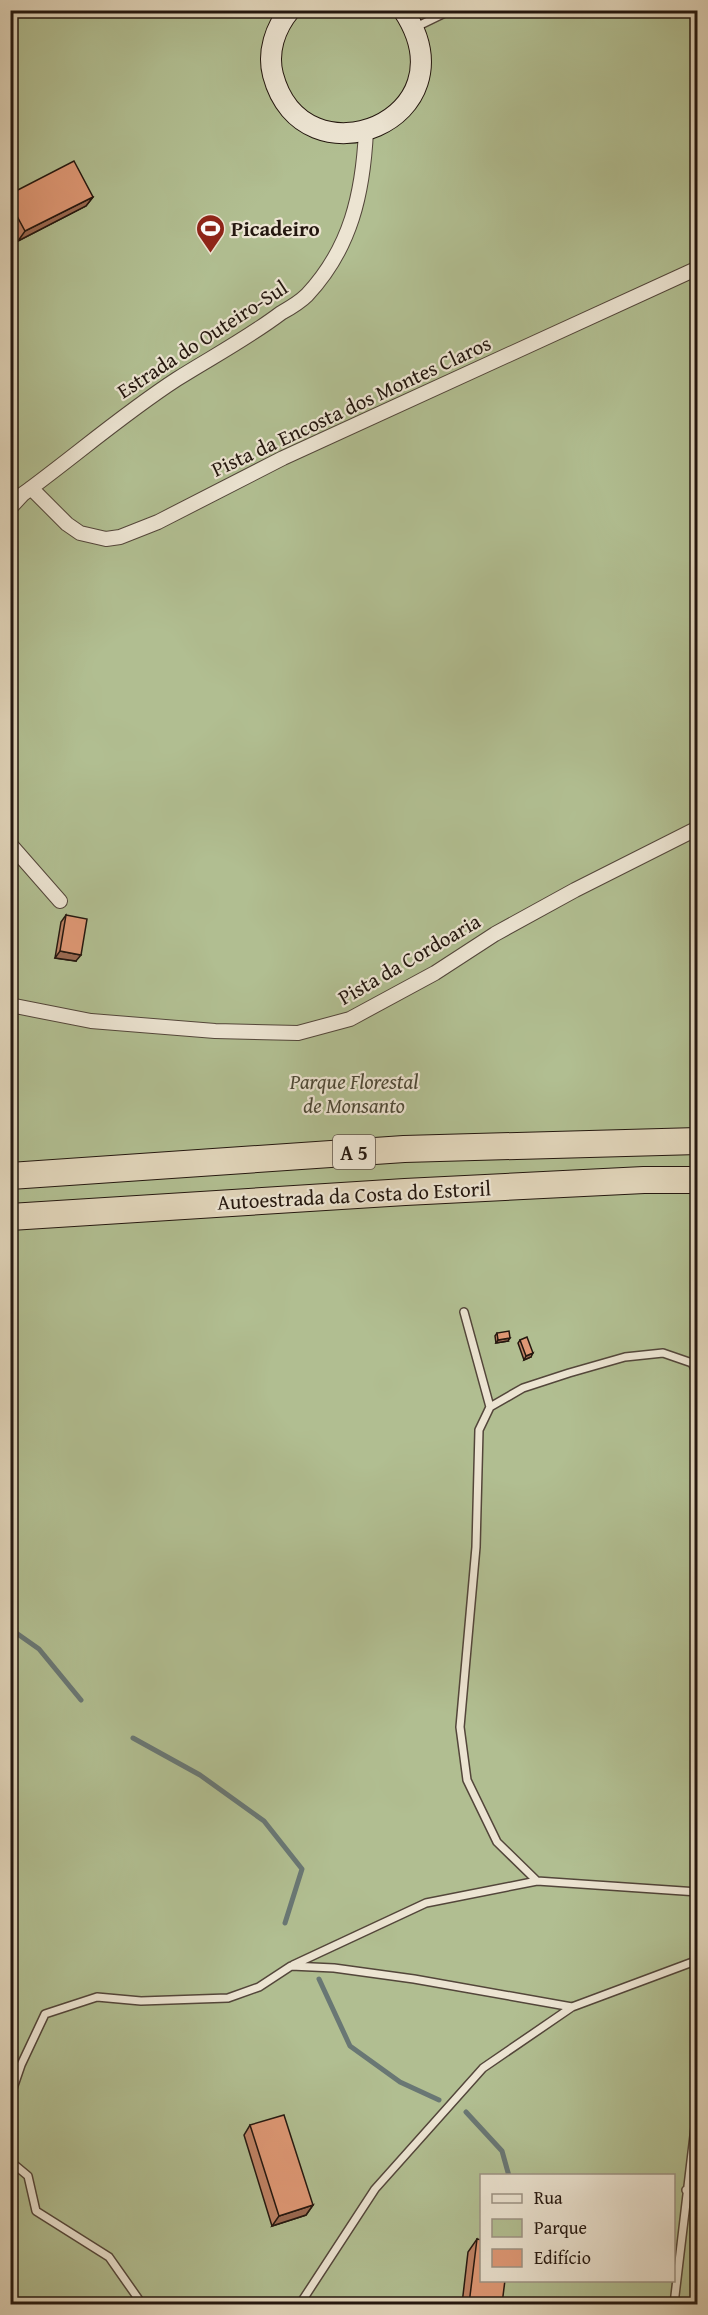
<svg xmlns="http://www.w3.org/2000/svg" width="708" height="2315" font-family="'Gentium Book Plus',serif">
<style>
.green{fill:#b1be91;stroke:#6a6a50;stroke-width:1.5;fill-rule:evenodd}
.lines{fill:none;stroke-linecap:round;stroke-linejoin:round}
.stream{stroke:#697774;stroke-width:5}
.lane-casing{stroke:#53463a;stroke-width:10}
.street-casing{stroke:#53463a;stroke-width:16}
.secondary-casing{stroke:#24170f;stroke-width:22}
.highway-casing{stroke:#24170f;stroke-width:28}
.lane{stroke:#ece4d2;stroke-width:7}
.street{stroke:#ece4d2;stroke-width:14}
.secondary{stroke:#ece4d2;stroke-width:20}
.highway{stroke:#e1d5ba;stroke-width:26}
.wall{fill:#c08365;stroke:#24170f;stroke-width:1.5}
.shaded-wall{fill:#9c6a52;stroke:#24170f;stroke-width:1.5}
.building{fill:#df9875;stroke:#24170f;stroke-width:1.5}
.labels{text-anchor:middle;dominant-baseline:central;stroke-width:4.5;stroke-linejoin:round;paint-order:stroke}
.shield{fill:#ece4d2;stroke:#60544a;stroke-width:1.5}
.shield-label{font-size:20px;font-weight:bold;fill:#24170f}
.poi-label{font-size:21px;font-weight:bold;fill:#24170f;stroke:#ece4d2;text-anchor:start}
.street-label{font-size:21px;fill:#24170f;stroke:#ece4d2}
.park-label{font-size:21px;font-style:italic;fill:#4e4936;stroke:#ece4d2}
</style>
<rect width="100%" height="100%" fill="#e1d5ba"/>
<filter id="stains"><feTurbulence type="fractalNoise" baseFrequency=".00333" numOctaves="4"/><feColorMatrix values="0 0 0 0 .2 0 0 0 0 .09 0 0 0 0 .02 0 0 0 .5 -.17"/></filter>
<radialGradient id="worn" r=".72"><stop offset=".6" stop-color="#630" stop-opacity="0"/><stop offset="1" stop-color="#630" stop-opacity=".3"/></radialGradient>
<path class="green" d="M11 11H697V2304H11ZM482 2176H674V2280H482Z"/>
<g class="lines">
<path class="stream" d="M12 1630 39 1649 81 1700
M133 1738 200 1775 264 1821 302 1869 285 1923
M319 1979 350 2046 400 2082 439 2100
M466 2112 502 2151 509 2176"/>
<defs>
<path id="lane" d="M414 28 451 10
M464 1312 490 1407
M537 1881 497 1842 467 1780 460 1727 476 1547 479 1430 490 1407 523 1388 569 1373 625 1357 663 1353 692 1363 698 1376
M293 1965 426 1903 537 1881 698 1892
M10 2097 21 2065 45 2014 97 1997 141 2001 228 1998 259 1987 291 1966 334 1968 414 1979 572 2007 698 1960
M10 2161 28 2176 36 2211 109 2257 142 2304
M686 2190H698
M300 2304 375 2189 483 2068 572 2007
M674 2304 698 2102"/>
<path id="street" d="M31 488 67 524 80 533 106 539 120 537 158 522 283 458 698 268
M10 508 23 494C75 456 123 414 177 379 212 357 248 338 281 313 290 308 300 302 307 295 351 248 363 193 366 131
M10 844 60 901
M10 1005 91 1021 215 1031 298 1033 350 1019 435 973 495 934 575 890 698 828"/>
<path id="secondary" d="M290 10C275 28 267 52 273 75 303 188 476 120 403 10"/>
<path id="highway" d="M10 1176 404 1149 698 1141
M10 1217 405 1192 644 1180H698"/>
</defs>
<use href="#lane" class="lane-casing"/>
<use href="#street" class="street-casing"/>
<use href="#secondary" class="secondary-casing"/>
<use href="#highway" class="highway-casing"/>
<use href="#lane" class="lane"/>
<use href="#street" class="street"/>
<use href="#secondary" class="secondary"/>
<use href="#highway" class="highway"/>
</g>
<path class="wall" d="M10 194 93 197 86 206 18 241 10 225Z
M66 915 76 961 55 958 61 922Z
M497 1333 508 1341 496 1343 495 1336Z
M520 1340 531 1357 524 1360 518 1343Z
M250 2125 313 2205 306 2215 272 2226 244 2135Z
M477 2239 502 2304H462L468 2252Z"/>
<path class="shaded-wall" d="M93 197 86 206 18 241 25 231Z
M60 951 81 955 76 961 55 958Z
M510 1338 508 1341 496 1343 498 1340Z
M533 1353 531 1357 524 1360 526 1356Z
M313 2205 306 2215 272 2226 279 2216Z"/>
<path class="building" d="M74 161 93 197 25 231 10 203V194Z
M66 915 87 919 81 955 60 951Z
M509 1331 510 1338 498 1340 497 1333Z
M527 1337 533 1353 526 1356 520 1340Z
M284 2115 313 2205 279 2216 250 2125Z
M477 2239 482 2240V2280H505L502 2304H469Z"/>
<defs>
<symbol id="stadium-pin" viewBox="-11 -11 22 30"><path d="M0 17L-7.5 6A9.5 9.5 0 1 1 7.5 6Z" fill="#8f2418" stroke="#ece4d2"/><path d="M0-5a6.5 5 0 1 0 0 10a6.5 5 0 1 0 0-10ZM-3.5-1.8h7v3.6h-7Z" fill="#fff"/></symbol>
</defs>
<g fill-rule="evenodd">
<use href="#stadium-pin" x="194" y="212" width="33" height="45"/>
</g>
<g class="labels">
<rect class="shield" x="333" y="1135" width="42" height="34" rx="4.5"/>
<g class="shield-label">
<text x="354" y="1152">A 5</text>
</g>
<g class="poi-label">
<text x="231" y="228">Picadeiro</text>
</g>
<g class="street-label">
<text transform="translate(202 339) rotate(-33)">Estrada do Outeiro-Sul</text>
<text transform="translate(351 406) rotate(-25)">Pista da Encosta dos Montes Claros</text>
<text transform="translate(409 959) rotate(-30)">Pista da Cordoaria</text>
<text transform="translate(354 1195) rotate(-3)">Autoestrada da Costa do Estoril</text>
</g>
<g class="park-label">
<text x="354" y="1081">Parque Florestal<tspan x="354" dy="24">de Monsanto</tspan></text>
</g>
</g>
<rect width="708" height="2315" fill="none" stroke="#e1d5ba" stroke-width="36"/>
<rect x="12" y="12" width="684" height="2291" fill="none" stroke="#24170f" stroke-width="3"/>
<rect x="18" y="18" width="672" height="2279" fill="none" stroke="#24170f" stroke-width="1.5"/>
<rect x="480" y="2174" width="195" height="108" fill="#ece4d2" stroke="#9c9284" stroke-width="1.5"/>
<rect x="492" y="2194" width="30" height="9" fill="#ece4d2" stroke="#9c9284" stroke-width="1.5"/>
<text x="534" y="2204" font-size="18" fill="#24170f">Rua</text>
<rect x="492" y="2219" width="30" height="18" fill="#b1be91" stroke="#9c9284" stroke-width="1.5"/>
<text x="534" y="2234" font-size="18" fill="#24170f">Parque</text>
<rect x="492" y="2249" width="30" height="18" fill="#df9875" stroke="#9c9284" stroke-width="1.5"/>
<text x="534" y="2264" font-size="18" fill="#24170f">Edifício</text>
<rect width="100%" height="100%" filter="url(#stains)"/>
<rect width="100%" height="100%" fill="url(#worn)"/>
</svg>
